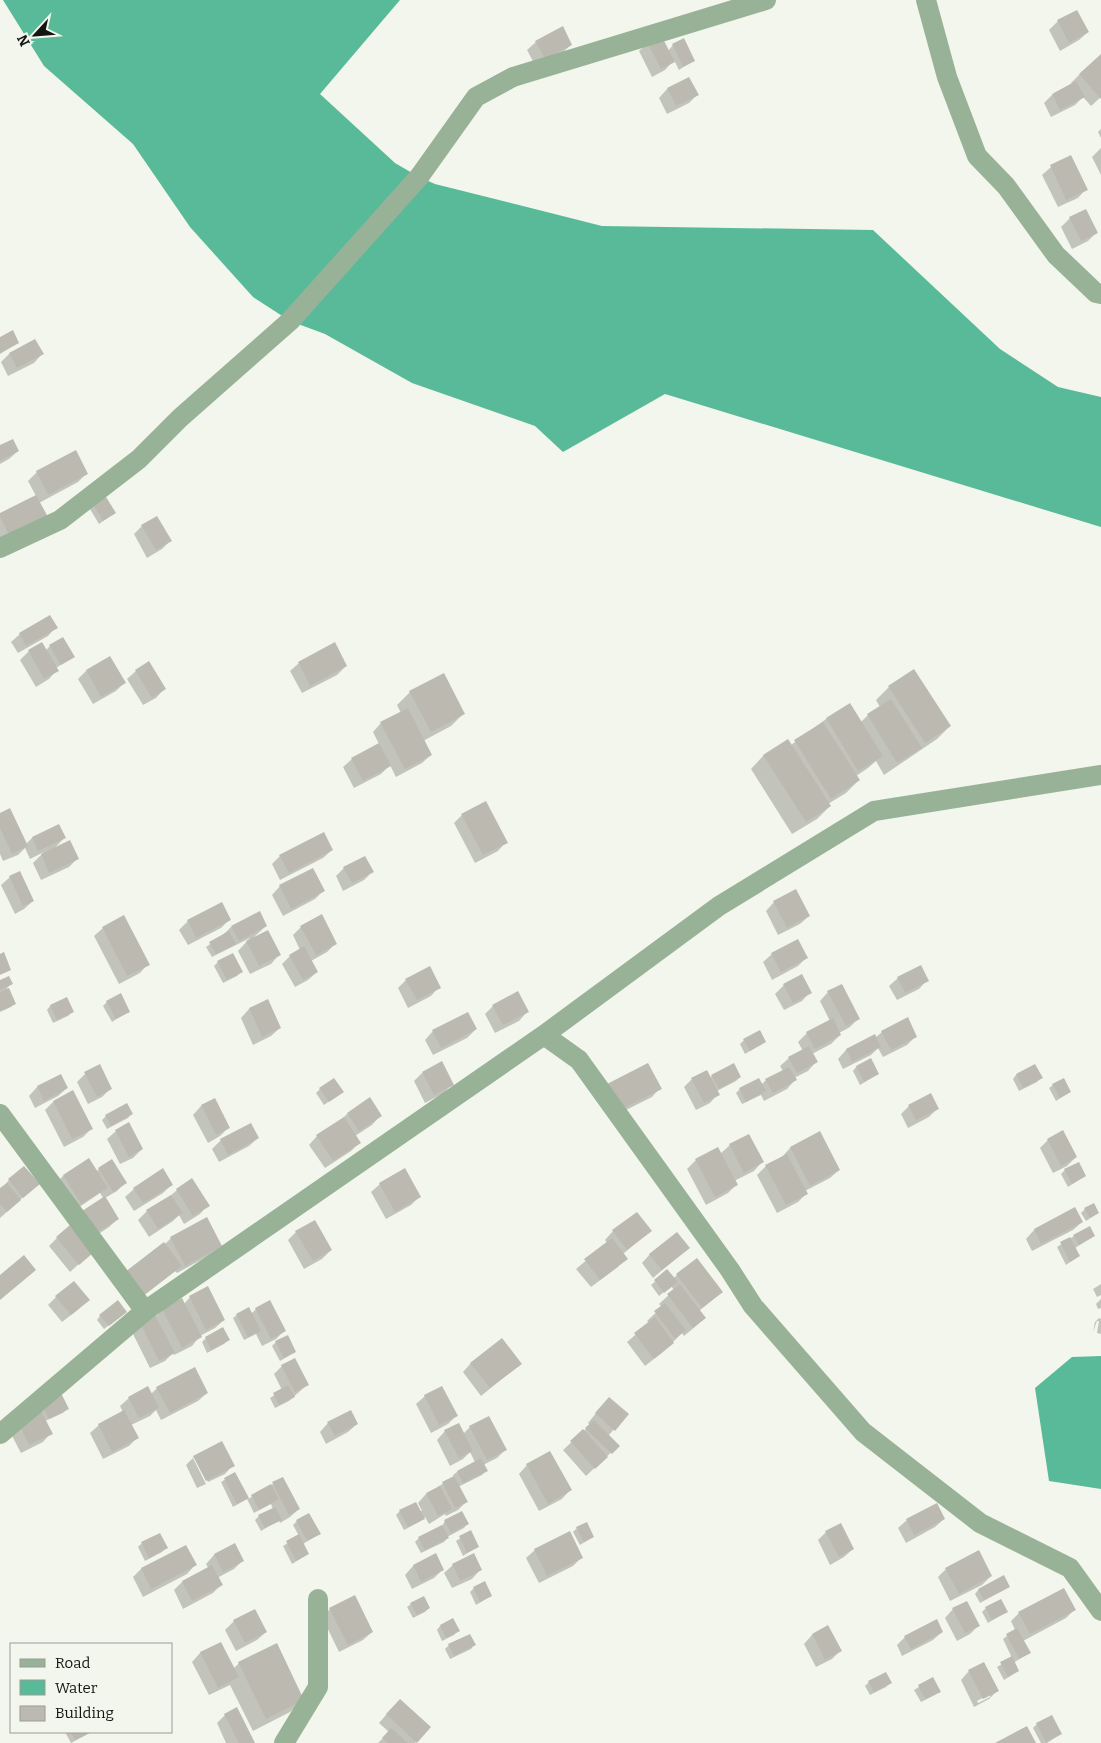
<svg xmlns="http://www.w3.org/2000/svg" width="1101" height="1743" font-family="Bitter,serif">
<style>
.water{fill:#59ba9a}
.shadow{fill:#0003;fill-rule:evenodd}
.building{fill:#bcbab0}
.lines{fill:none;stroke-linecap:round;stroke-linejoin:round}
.minor{stroke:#98b298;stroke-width:20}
</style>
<rect width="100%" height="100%" fill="#f3f6ec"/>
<path class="water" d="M3 0H400L320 94 395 163 419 177 435 184 602 226 873 230 1000 349 1058 387 1101 397V527L665 394 563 452 535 426 412 383 325 334 290 321 253 297 190 227 133 144 44 66Z
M1101 1356V1489L1049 1481 1035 1388 1072 1357Z"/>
<path class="shadow" d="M1077 11 1088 32 1079 40 1060 51 1049 30 1058 21Z
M536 42 571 45 562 53 536 67 527 50Z
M648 43 668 51 673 45 694 60 679 70 674 60 665 70 652 77 639 51Z
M1101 56V97L1091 106 1083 97 1075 105 1051 117 1044 103 1052 95 1072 84 1071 83 1079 75Z
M689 78 697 95 689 103 667 114 659 98 667 89Z
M1101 129V138L1098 132Z
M1101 148V175L1092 157Z
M1071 157 1086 189 1078 198 1058 207 1042 175 1051 167Z
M1085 211 1096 233 1088 241 1072 249 1061 227 1070 218Z
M0 338 18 343 0 354Z
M35 340 42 354 34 363 8 376 1 362 9 354Z
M0 447 18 451 9 459 0 464Z
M37 472 87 473 78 482 39 503 46 517 0 541V515L36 496 28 481Z
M94 505 114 513 99 524 90 509Z
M142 526 170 541 162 549 147 558 134 534Z
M50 616 56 627 48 636 18 653 11 642 20 634Z
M42 643 46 650 50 646 73 657 56 668 57 670 49 679 36 687 20 660 29 651Z
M110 657 124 683 116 691 93 704 78 679 86 671Z
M299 663 346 666 337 675 302 693 290 671Z
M136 671 164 689 156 698 143 705 127 679Z
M914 671 950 726 937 739 884 775 876 761 868 768 856 776 859 780 846 793 828 804 830 806 817 819 792 834 751 769 763 756 788 741 791 745 826 719 850 705 861 722 868 715 880 707 876 700 889 687Z
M410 692 464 713 451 726 423 741 431 755 422 763 396 777 390 765 381 774 354 788 343 767 352 759 379 744 373 732 381 723 401 713 397 705Z
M0 814 26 844 32 838 59 826 64 838 54 849 77 859 69 867 41 880 33 863 44 852 30 859 25 848 18 855 3 861 0 854Z
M462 815 506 842 498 851 475 863 454 823Z
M332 850 323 858 280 880 272 864 280 856Z
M344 868 372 872 364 880 343 891 336 876Z
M10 877 33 901 24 909 15 914 1 885Z
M280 886 323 891 315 899 283 916 272 895Z
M774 902 809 916 800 924 778 935 766 911Z
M229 920 221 928 188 945 179 930 188 921Z
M266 926 253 938 279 955 271 964 250 974 238 951 250 938 212 957 206 947 223 935 231 927Z
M301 927 335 944 327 952 311 961 317 972 308 980 295 987 282 964 290 956 300 950 293 935Z
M103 928 148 964 140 973 119 984 94 936Z
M772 954 806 958 798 966 772 980 763 962Z
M218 962 241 972 237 976 223 983 214 966Z
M898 978 927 980 919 989 897 1000 889 986Z
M406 980 439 987 431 996 408 1008 398 988Z
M0 981 12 983 7 988 14 1004 11 1007 0 1012Z
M784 985 810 992 802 1001 784 1010 775 994Z
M828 992 858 1019 850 1027 839 1033 840 1035 831 1044 812 1054 816 1062 808 1071 794 1078 795 1080 787 1089 764 1101 761 1095 742 1104 736 1093 740 1089 761 1085 766 1080 783 1071 780 1066 789 1058 803 1051 798 1042 807 1033 830 1021 820 1001Z
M66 999 72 1012 68 1016 53 1023 47 1010 50 1006Z
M267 1001 280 1028 271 1036 253 1045 241 1018 249 1009Z
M107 1002 129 1011 112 1022 103 1006Z
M493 1006 527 1012 519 1021 495 1033 485 1014Z
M476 1029 467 1038 433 1055 425 1040 433 1031Z
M882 1032 916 1036 907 1045 883 1057 878 1048 871 1055 843 1069 838 1059 846 1050 874 1036 875 1038Z
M744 1040 765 1042 745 1054 740 1044Z
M871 1060 878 1074 860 1085 853 1071 856 1067Z
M422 1073 452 1084 444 1093 425 1103 414 1081Z
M85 1074 111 1088 102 1097 88 1104 77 1082Z
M60 1075 67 1088 58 1096 35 1108 29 1096 37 1087Z
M1016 1075 1041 1078 1037 1082 1019 1091 1013 1079Z
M712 1076 740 1077 736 1081 717 1091 718 1094 710 1103 696 1110 684 1087 692 1079 710 1078Z
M1053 1085 1070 1092 1056 1101 1049 1088Z
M660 1088 652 1097 612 1117 599 1094Z
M320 1089 342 1092 324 1105 316 1093Z
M72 1092 92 1128 83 1137 64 1147 45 1110 53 1102Z
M214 1099 229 1127 220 1136 208 1143 193 1115 201 1106Z
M909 1106 937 1109 929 1117 908 1128 901 1114Z
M131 1114 128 1118 107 1129 102 1120 106 1116Z
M347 1114 380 1116 372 1125 355 1136 359 1143 351 1151 325 1168 309 1145 317 1136 339 1122Z
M116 1131 142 1149 133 1158 120 1164 107 1139Z
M820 1133 839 1170 830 1178 805 1191 806 1194 798 1202 777 1213 757 1175 766 1166 782 1157 790 1148Z
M258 1138 249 1146 219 1162 212 1149 221 1140Z
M1048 1140 1076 1157 1067 1166 1053 1173 1040 1148Z
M730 1145 762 1162 754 1171 734 1181 736 1185 728 1193 706 1205 687 1169 696 1160 720 1154Z
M89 1160 96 1172 99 1169 126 1182 117 1191 105 1198 118 1219 109 1227 88 1241 104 1199 100 1193 72 1212 55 1184 63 1176Z
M1065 1170 1085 1176 1068 1187 1061 1174Z
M9 1180 29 1192 0 1218V1190Z
M380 1184 419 1197 411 1205 386 1219 371 1192Z
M171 1185 163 1193 134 1211 125 1197 134 1189Z
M177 1190 208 1205 200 1214 184 1224 179 1215 173 1221 149 1237 138 1220 147 1211 169 1197Z
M1075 1209 1082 1222 1073 1230 1032 1251 1026 1239 1034 1230Z
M1085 1209 1098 1213 1086 1221 1081 1213Z
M613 1231H650L623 1254 618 1267 591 1287 576 1269 607 1243 605 1240Z
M296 1232 331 1250 322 1259 304 1269 288 1240Z
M1074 1236H1094L1075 1248 1079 1256 1066 1265 1057 1247Z
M57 1238 91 1253 70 1272 49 1246Z
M171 1238 221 1246 212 1254 177 1273 175 1271 134 1303 164 1245Z
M688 1248 653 1278 642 1263 650 1254Z
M667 1271 673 1279 677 1275 722 1292 699 1311 704 1318 696 1326 684 1336 682 1333 664 1351 645 1366 627 1342 649 1323 647 1321 662 1307 659 1304 674 1290 671 1286 659 1296 651 1285Z
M1101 1284V1295L1097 1297 1093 1289Z
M56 1297 80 1308 62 1322 48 1305Z
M190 1297 224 1320 215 1328 200 1336 192 1346 174 1355 173 1353 165 1361 150 1368 131 1330 155 1317 163 1310 184 1304Z
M1101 1299V1308L1098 1309 1096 1304Z
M256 1309 284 1331 276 1339 262 1346 256 1334 244 1340 233 1318 237 1315 251 1314Z
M122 1315 104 1329 97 1320 100 1316Z
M1099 1318 1101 1319V1334L1097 1333 1099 1321H1097L1093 1332 1095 1322Z
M206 1338 228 1340 224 1344 207 1353 202 1342Z
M276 1342 295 1352 280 1361 272 1346Z
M471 1363 520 1364 481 1396 463 1372Z
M282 1366 308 1384 289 1401 275 1408 270 1398 282 1390 274 1374Z
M157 1388 207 1393 198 1401 161 1420 156 1410 150 1416 131 1425 137 1438 129 1446 103 1459 90 1433 99 1425 123 1412 120 1406 129 1398 151 1394Z
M425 1396 456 1416 448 1424 431 1433 416 1404Z
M601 1407 627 1415 608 1436 618 1446 586 1476 563 1450 590 1425 588 1423Z
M38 1408 67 1409 63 1413 45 1421 51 1433 43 1442 21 1453 10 1432Z
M328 1423 357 1424 348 1432 326 1444 320 1432Z
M470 1427 505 1450 497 1458 483 1465 486 1471 482 1475 458 1487 466 1502 458 1510 446 1516 445 1514 429 1524 425 1517 419 1522 404 1530 396 1515 400 1511H422L418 1503 426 1494 454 1477 453 1475 457 1472 475 1462 470 1452 463 1459 450 1466 437 1440 445 1431 463 1434Z
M194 1457 233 1465 225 1474 208 1482 196 1458H193L206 1484 197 1488 186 1465Z
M527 1465 570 1490 562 1499 539 1511 519 1474Z
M235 1473 248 1499 273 1484 299 1509 290 1517 280 1523 279 1520 261 1531 255 1520 259 1516 273 1509 271 1504 254 1513 247 1499 233 1507 221 1482Z
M944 1519 935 1527 906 1543 898 1528 907 1520Z
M297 1521 319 1534 303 1544 308 1554 292 1564 283 1546 299 1536 293 1525Z
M445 1521 467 1524 464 1528 447 1537V1538L444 1542 421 1553 415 1542 419 1538 442 1526Z
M577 1528 593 1537 580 1545 573 1532Z
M470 1532 477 1547 463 1556 456 1541Z
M826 1532 853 1549 844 1557 830 1565 818 1540Z
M142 1543 166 1548 162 1552 145 1561 138 1547Z
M235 1545 243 1560 234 1569 217 1578 221 1585 213 1593 183 1609 174 1590 182 1582 209 1569 206 1564 214 1555Z
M186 1546 195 1565 187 1574 143 1597 133 1577 141 1569Z
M535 1550 581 1558 573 1566 539 1583 526 1558Z
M435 1555 443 1569 434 1578 412 1589 405 1575 413 1566Z
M453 1565 480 1570 472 1579 452 1588 444 1573Z
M946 1569 991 1576 982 1585 950 1601 938 1577Z
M1003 1577 1008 1586 1004 1590 980 1603 975 1594 978 1590Z
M474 1588 491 1596 476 1605 470 1592Z
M411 1604 429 1608 425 1612 413 1618 407 1607Z
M986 1608 1006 1612 988 1623 982 1612Z
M330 1609 372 1632 363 1640 339 1652 322 1617Z
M953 1609 978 1626 970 1634 957 1641 945 1618Z
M1074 1610 1066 1618 1023 1641 1029 1653 1013 1663 1018 1671 1004 1680 997 1667 1012 1658 1003 1639 1015 1630 1011 1621 1019 1613Z
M453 1620 458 1631 454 1635 442 1641 437 1630 440 1626Z
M234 1621 266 1632 257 1640 236 1651 225 1630Z
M828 1627 840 1651 832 1659 816 1667 804 1644 812 1635Z
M942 1632 933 1640 902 1656 897 1645 905 1637Z
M220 1643 233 1669 239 1663 276 1645 303 1700 290 1712 253 1731 230 1685 209 1695 192 1662 200 1653Z
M449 1645H474L471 1649 450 1659 445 1649Z
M969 1671 998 1690 989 1699 974 1707 961 1680ZM990 1694V1697L978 1703 977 1701Z
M932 1679 939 1691 935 1695 921 1702 914 1690Z
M869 1682 890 1683 886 1687 870 1695 865 1686Z
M391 1709 429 1727 415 1743H378L389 1732 379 1723Z
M225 1715 254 1743H226L217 1723Z
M1037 1724 1061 1734 1047 1743H1041L1033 1728Z
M65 1732H90L86 1735 71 1743Z"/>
<path class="building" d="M1077 10 1089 32 1069 43 1057 20Z
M563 26 572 45 545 59 535 41Z
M661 35 675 62 661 69 647 42Z
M684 38 695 61 683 67 672 44Z
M1101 54V99L1079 74Z
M689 77 699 95 676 106 667 88Z
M1076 81 1085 97 1060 110 1052 94Z
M1071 155 1088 190 1066 200 1050 165Z
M1086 209 1098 233 1081 241 1069 217Z
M13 330 19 343 0 353V337Z
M35 339 44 354 17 368 9 353Z
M13 439 19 451 0 461V445Z
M76 450 88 474 48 495 36 471Z
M36 495 48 517 10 537 0 517V513Z
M106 497 116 513 103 521 93 504Z
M157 516 172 541 156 550 141 525Z
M50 615 58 628 26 646 19 633Z
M63 637 75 657 61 665 49 645Z
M42 642 59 671 44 679 28 650Z
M335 642 347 666 310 686 298 662Z
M110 656 126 683 101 697 86 670Z
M149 661 166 689 152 698 135 670Z
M914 669 951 726 925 743 888 686Z
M444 673 465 714 431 732 409 691Z
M891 699 922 748 897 763 867 714Z
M850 703 883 756 858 771 826 718Z
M408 708 432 755 405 769 380 722Z
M823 722 860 780 831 799 794 740Z
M788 739 831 806 806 822 763 755Z
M379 743 391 766 363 781 351 758Z
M486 801 508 843 483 855 461 814Z
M10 808 28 846 12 854 0 828V813Z
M59 824 66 838 38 851 32 837Z
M324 832 333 850 289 873 279 855Z
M70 840 79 859 49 873 41 854Z
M365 856 374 872 352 883 343 867Z
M313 868 325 891 291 909 279 885Z
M20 871 34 901 23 906 9 876Z
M796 889 810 916 787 928 773 901Z
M222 902 231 920 196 938 187 920Z
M260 911 267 926 239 941 231 926Z
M322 914 337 944 316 955 300 926Z
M124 915 150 965 127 976 102 927Z
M268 930 281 955 259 966 246 941Z
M229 931 236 944 216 954 209 942Z
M798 939 808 958 781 972 771 953Z
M304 946 318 972 303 980 289 955Z
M4 952 11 970 0 975V954Z
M233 953 243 972 227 980 217 961Z
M921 965 929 981 905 993 897 977Z
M430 966 441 988 417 1000 405 979Z
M802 974 812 993 793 1003 783 984Z
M9 976 13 984 0 990V980Z
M842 984 860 1019 846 1026 827 991Z
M9 988 16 1004 0 1011V992Z
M518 991 529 1012 503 1025 492 1005Z
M121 993 130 1012 116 1019 106 1001Z
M67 997 74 1012 57 1020 50 1005Z
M268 999 281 1028 262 1037 249 1008Z
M468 1012 477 1029 441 1048 432 1030Z
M908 1017 917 1037 891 1050 881 1031Z
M833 1018 841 1035 815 1049 806 1032Z
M760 1030 766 1042 750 1051 743 1039Z
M875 1034 881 1047 852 1062 846 1049Z
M809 1046 818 1062 797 1073 788 1057Z
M871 1058 879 1074 864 1082 856 1066Z
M442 1061 454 1085 434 1095 422 1072Z
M648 1063 662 1089 620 1110 607 1084Z
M734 1063 741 1077 719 1089 711 1075Z
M100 1064 112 1089 97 1097 84 1072Z
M1035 1064 1043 1078 1023 1088 1016 1074Z
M789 1067 797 1080 773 1093 765 1079Z
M707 1070 720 1095 704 1103 691 1078Z
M61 1074 68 1088 44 1101 37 1086Z
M334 1078 344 1092 329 1102 319 1088Z
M759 1078 766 1091 746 1102 739 1088Z
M1064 1078 1071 1092 1060 1098 1052 1084Z
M73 1090 93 1129 72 1139 53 1101Z
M931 1093 939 1109 916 1120 908 1105Z
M370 1097 382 1116 359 1131 347 1113Z
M215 1098 230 1128 216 1135 201 1105Z
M127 1103 133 1114 111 1126 105 1115Z
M344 1117 361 1143 333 1161 316 1135Z
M129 1122 143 1149 129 1157 115 1130Z
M251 1123 259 1138 228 1155 220 1139Z
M1063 1130 1077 1157 1061 1166 1047 1139Z
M820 1131 840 1170 810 1186 790 1147Z
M749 1134 764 1162 744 1173 729 1144Z
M718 1147 738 1185 715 1197 695 1159Z
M787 1154 808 1194 786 1205 765 1165Z
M89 1158 108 1188 81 1204 63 1175Z
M112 1159 127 1183 113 1192 98 1168Z
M1079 1162 1086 1176 1072 1184 1064 1169Z
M24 1166 40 1184 23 1198 8 1179Z
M163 1168 173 1185 143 1203 133 1188Z
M405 1168 421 1197 395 1212 379 1183Z
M192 1178 210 1206 193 1216 176 1189Z
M7 1183 21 1200 7 1212 0 1204V1188Z
M171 1195 183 1213 158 1229 146 1210Z
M105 1196 119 1219 96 1233 82 1211Z
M1094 1203 1099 1213 1090 1218 1084 1208Z
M1075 1207 1083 1222 1041 1244 1034 1229Z
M637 1212 652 1231 627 1250 612 1230Z
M207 1217 222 1246 185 1266 170 1237Z
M315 1220 332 1250 313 1261 295 1231Z
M70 1225 93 1253 79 1265 56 1237Z
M1090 1226 1095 1236 1079 1245 1073 1235Z
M677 1232 690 1248 662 1270 649 1254Z
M1070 1237 1080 1256 1070 1262 1060 1242Z
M612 1238 628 1259 600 1280 584 1259Z
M164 1242 182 1266 143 1296 125 1272Z
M24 1255 36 1270 0 1300V1275Z
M697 1258 723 1292 702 1308 676 1274Z
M667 1269 678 1282 664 1293 654 1280Z
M74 1281 90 1300 71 1315 55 1296Z
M680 1284 706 1318 693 1328 667 1294Z
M208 1286 225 1320 206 1330 189 1296Z
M182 1298 202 1337 182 1348 162 1309Z
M118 1300 127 1312 109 1326 99 1315Z
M270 1300 286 1331 271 1339 255 1308Z
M665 1303 686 1330 675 1339 654 1311Z
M249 1307 261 1331 248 1337 236 1314Z
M154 1313 175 1353 159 1361 139 1321Z
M655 1317 674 1343 654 1359 634 1333Z
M223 1327 230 1340 211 1350 205 1337Z
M288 1335 296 1352 284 1358 275 1341Z
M502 1338 522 1364 490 1388 470 1363Z
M295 1358 309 1385 295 1392 281 1365Z
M195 1367 208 1393 170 1413 156 1387Z
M288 1385 295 1397 279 1405 273 1393Z
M148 1386 159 1408 139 1418 128 1397Z
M442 1386 458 1416 439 1425 424 1395Z
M61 1393 69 1409 49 1419 41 1403Z
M609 1397 629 1414 615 1431 595 1413Z
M124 1410 139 1438 112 1452 98 1424Z
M351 1410 358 1424 335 1436 327 1422Z
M41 1411 53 1434 29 1445 18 1422Z
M489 1416 507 1450 487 1460 469 1426Z
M594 1420 620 1446 612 1454 585 1428Z
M459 1423 473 1451 459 1458 444 1430Z
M583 1429 608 1457 595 1469 570 1441Z
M222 1441 235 1466 206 1481 193 1456Z
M550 1451 572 1490 548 1504 526 1464Z
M481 1458 488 1471 463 1483 457 1471Z
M235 1472 249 1498 237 1504 224 1478Z
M454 1476 468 1502 455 1508 442 1482Z
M283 1477 300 1509 289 1515 272 1482Z
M271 1484 279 1499 259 1510 251 1495Z
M440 1486 452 1509 438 1516 426 1493Z
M416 1502 425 1519 408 1527 399 1510Z
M937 1503 945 1519 914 1535 906 1519Z
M275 1507 282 1520 265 1528 258 1515Z
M462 1511 469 1524 451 1533 444 1520Z
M309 1513 321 1534 307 1541 296 1520Z
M587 1522 594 1537 584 1542 576 1527Z
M841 1523 854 1549 839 1557 825 1531Z
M442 1525 449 1538 425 1550 418 1537Z
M471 1530 479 1547 467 1553 459 1536Z
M570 1531 583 1558 547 1576 534 1549Z
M160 1533 168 1548 149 1558 141 1542Z
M299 1534 309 1554 296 1561 286 1541Z
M235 1543 244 1561 223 1572 214 1554Z
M186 1545 197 1565 151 1589 141 1568Z
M979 1550 992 1576 959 1594 945 1568Z
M436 1553 444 1570 421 1582 413 1565Z
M474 1553 482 1570 460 1581 452 1564Z
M212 1565 223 1585 192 1601 182 1581Z
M1004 1575 1010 1587 984 1600 978 1589Z
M485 1581 492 1596 480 1602 473 1587Z
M1064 1588 1076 1610 1030 1634 1018 1612Z
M355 1595 373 1632 348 1645 329 1608Z
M424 1596 430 1608 417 1615 410 1603Z
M1001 1599 1008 1612 992 1620 985 1607Z
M967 1601 980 1626 965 1633 952 1608Z
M255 1609 267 1632 245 1643 233 1620Z
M453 1618 460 1631 446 1638 440 1625Z
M937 1619 943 1632 911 1649 904 1636Z
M828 1625 842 1651 825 1660 812 1634Z
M1017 1628 1031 1653 1019 1659 1006 1634Z
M470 1634 476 1645 454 1656 448 1644Z
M221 1642 239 1677 218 1688 200 1652Z
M277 1643 304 1700 266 1719 238 1662Z
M1012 1656 1019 1671 1008 1677 1000 1662Z
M984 1662 999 1691 983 1699 968 1670Z
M886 1672 892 1683 874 1692 868 1681Z
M933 1677 941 1692 925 1699 918 1685Z
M400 1699 431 1727 417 1743 386 1714Z
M237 1707 255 1743H239L224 1714Z
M1052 1715 1062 1734 1046 1742 1036 1723Z
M1027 1726 1036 1743H995Z
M391 1728 408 1743H388L382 1738Z
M71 1732H92L75 1740Z"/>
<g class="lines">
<path class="minor" d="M926 0 947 77 977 156 1006 186 1056 255 1096 293 1101 294
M0 548 60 520 139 459 180 418 290 321 419 177 476 97 513 77 766 0
M544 1035 719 906 874 811 1101 775
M0 1114 145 1311
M0 1434 145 1311 544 1035 579 1060 730 1270 753 1306 863 1432 980 1523 1070 1568 1101 1611
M284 1743 318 1687V1599"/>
</g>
<rect x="10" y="1643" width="162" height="90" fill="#f3f6ec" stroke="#9a9c95"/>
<rect x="20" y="1659" width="25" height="8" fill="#98b298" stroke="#9a9c95"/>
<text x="55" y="1668" font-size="15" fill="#141512">Road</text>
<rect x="20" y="1680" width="25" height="15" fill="#59ba9a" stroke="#9a9c95"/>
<text x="55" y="1693" font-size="15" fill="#141512">Water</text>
<rect x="20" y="1706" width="25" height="15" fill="#bcbab0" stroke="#9a9c95"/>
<text x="55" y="1718" font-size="15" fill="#141512">Building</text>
<g transform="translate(35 35) rotate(244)" stroke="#f3f6ec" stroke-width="4" paint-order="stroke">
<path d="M0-4L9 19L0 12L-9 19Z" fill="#141512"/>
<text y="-8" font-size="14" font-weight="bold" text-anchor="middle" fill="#141512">N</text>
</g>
</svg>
